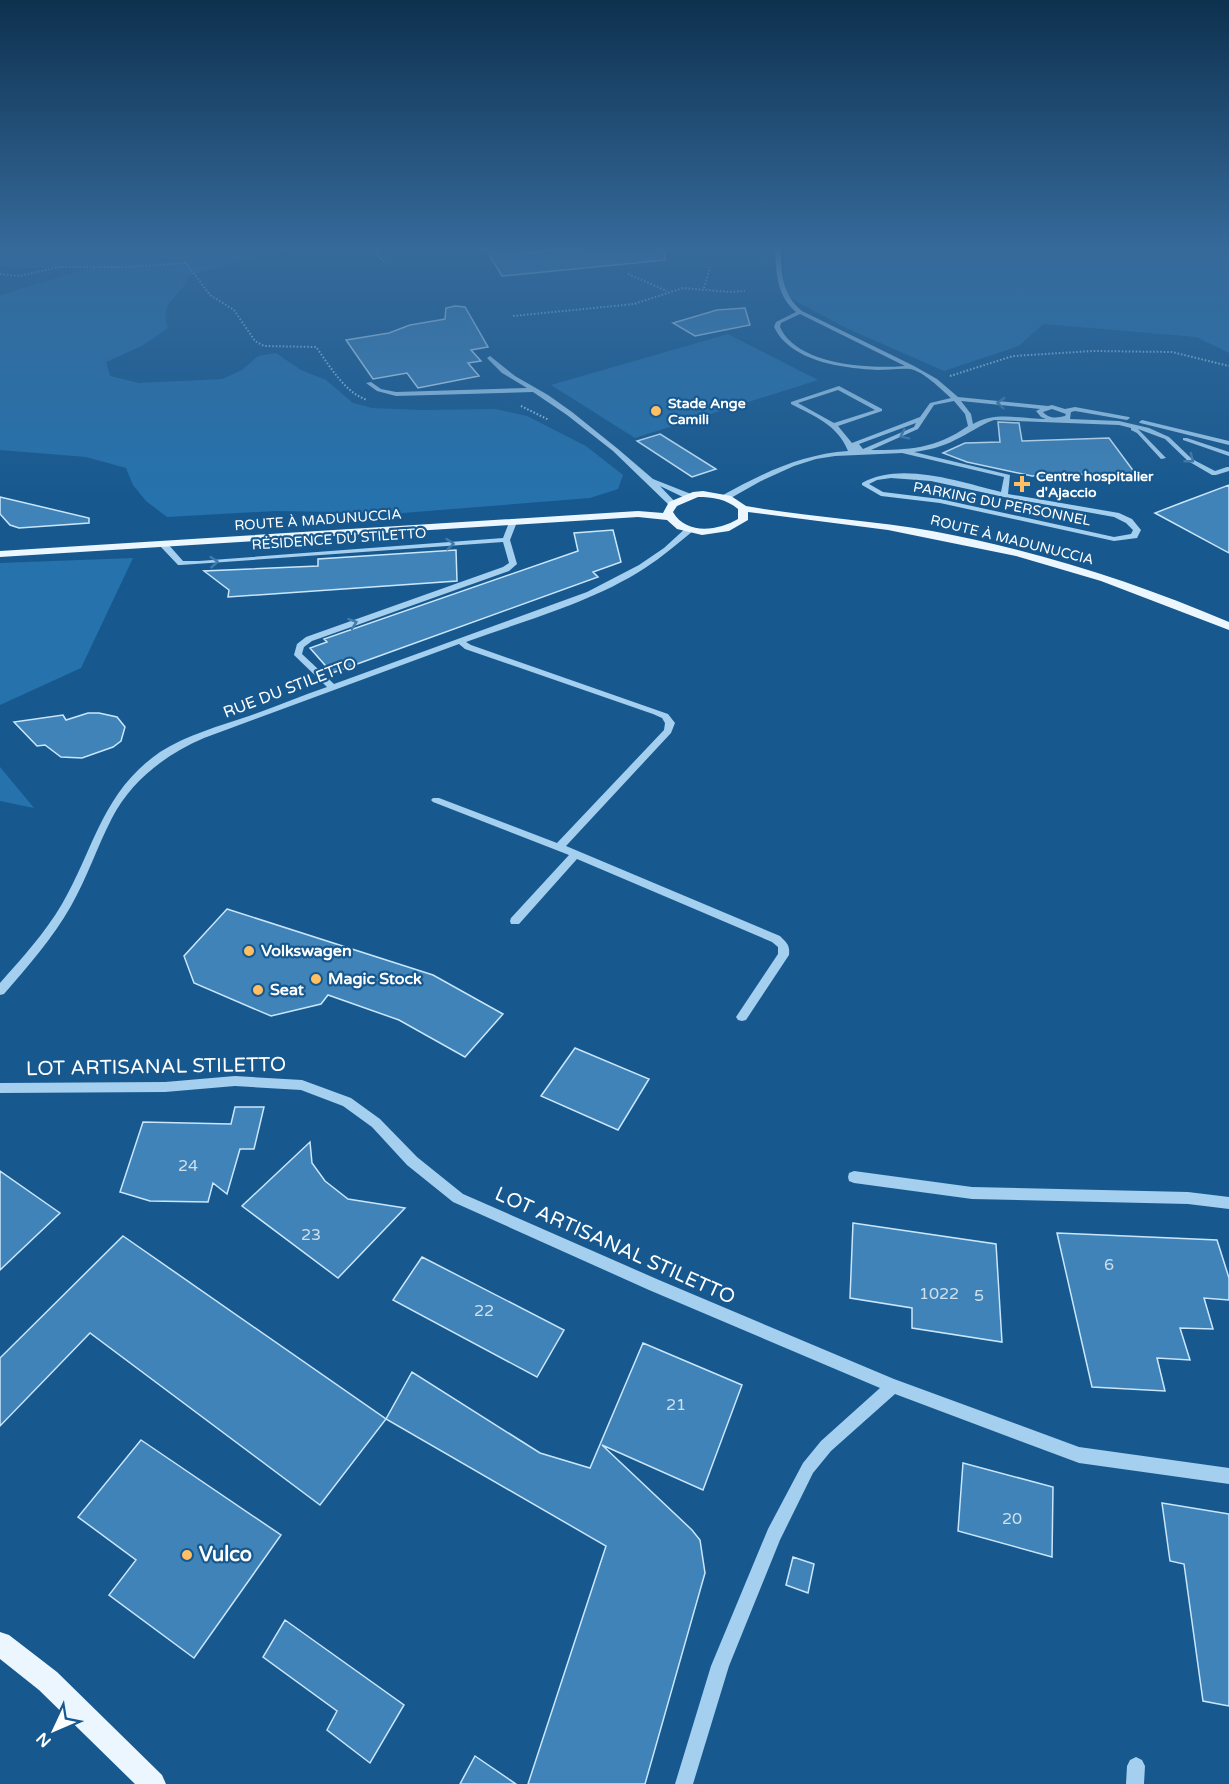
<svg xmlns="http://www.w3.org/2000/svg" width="1229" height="1784" font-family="'Varela Round',sans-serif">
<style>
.green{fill:#2672ac}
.building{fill:#3f83b8;stroke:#cae6fb;stroke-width:1.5}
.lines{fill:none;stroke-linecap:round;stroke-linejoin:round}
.path{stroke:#a4cfef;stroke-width:2;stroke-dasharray:1.5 2;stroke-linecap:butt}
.minor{fill:#a4cfef;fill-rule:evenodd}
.major{fill:#ecf6ff;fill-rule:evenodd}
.oneway{stroke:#417cac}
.poi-dot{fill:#ffbf62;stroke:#17598f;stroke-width:2}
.labels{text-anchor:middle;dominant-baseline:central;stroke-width:4.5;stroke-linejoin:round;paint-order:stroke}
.far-poi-label{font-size:14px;font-weight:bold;fill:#fff;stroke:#17598f;text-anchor:start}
.far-street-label{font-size:14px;fill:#fff;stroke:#17598f}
.street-label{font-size:16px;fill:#fff;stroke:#17598f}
.poi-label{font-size:16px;font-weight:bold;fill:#fff;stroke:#17598f;text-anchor:start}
.near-number-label{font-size:16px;fill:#cfe0ed}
.near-street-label{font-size:20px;fill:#fff;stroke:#17598f}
.near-poi-label{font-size:20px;font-weight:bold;fill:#fff;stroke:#17598f;text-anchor:start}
</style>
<rect width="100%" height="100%" fill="#17598f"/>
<path class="green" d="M0 246H318L250 257 187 277C182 299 158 299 168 328L142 346 106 362 110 376 139 383 222 379 242 370 258 356 276 353 301 370 326 380 353 403 372 408 422 410 495 409 527 416 586 446 623 475 618 489 590 498 403 513 276 511 167 517 146 501 133 485 126 468 86 457 0 450V295L97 266C65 265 32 271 0 265Z
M785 246H1229V353L1196 337 1043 324 1019 346 944 371 846 328 783 294Z
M728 334 818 380 635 438 551 385Z
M133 558 81 668 0 705V563Z
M0 767 34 808 0 801Z"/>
<path class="building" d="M484 246H521L526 253 599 246H664L665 260 502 276Z
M455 306 465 307 488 347 471 350 481 361 468 363 479 376 418 388 407 373 373 379 346 340 389 333 410 325 445 319 446 308Z
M745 308 750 325 695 336 673 323 717 310Z
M998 422 1019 423 1022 441 1109 438 1135 473 1032 476 967 462 943 453 965 443 1000 442Z
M660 434 716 469 692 477 637 441Z
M1229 485V553L1155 513 1181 503Z
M0 497 89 518V523L19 528 10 525 0 514Z
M613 530 621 562 593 572 598 577 332 673 310 648 327 642 324 639 578 551 574 533Z
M456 550 457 581 228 597 229 590 204 571 318 566V559Z
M88 713H99L117 717 125 727 121 741 113 747 82 758 61 757 45 745 37 746 14 722 63 715 66 720Z
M227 909 433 975 503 1014 465 1057 399 1020 328 995 321 1004 271 1016 194 983 184 956Z
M575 1048 649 1079 618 1130 541 1096Z
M235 1107H264L254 1149H240L227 1194 213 1183 208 1202 150 1201 120 1192 143 1122 231 1124Z
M310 1142 312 1163 325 1181 348 1199 405 1208 338 1278 242 1206Z
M0 1171 60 1213 0 1270Z
M853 1223 996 1244 1002 1342 912 1328V1308L850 1298Z
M1057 1233 1217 1240 1229 1278V1300L1204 1298 1213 1329 1180 1328 1190 1360 1157 1358 1165 1391 1092 1387Z
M123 1236 386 1419 320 1505 90 1333 0 1426V1358Z
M422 1257 564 1330 537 1377 393 1300Z
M643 1343 742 1385 703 1490 602 1445 692 1530 700 1540 705 1573 645 1784H528L606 1546 386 1419 412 1372 540 1453 590 1468Z
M141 1440 281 1535 194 1658 109 1595 136 1560 78 1517Z
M963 1463 1053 1487 1052 1557 958 1531Z
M1162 1503 1229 1514V1706L1203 1701 1184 1564 1170 1561Z
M793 1557 814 1564 808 1593 786 1585Z
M285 1620 404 1705 370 1763 327 1730 337 1711 263 1657Z
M475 1756 516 1784H460Z"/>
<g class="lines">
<path class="path" d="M377 246 376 254 386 263
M0 274 19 276 60 267H128L186 263 210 295 234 310 255 341 264 346 316 347C330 366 344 392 367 400
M628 274 667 291
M704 288 710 267
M513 316 634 304 683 288 730 292 745 291
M950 376 1013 356 1093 351 1172 352 1229 366
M521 406 549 420"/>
<path class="minor" d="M775 246H781C781 271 781 294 802 311L914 366 937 379 958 397 1048 406 1052 405 1065 409 1075 407 1129 417 1130 418 1127 420 1075 411 1071 412 1070 419 1119 421 1149 428 1169 437 1192 459 1215 471 1227 467H1229V471L1216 475H1212L1188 461 1165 439 1138 429 1166 458 1161 459 1137 433 1131 430V428L1119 425 994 420C979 425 969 434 955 440 942 447 928 450 914 452L1010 475 1008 494 1119 513 1132 519 1141 530 1137 538 1114 541 940 503 881 496 862 485V483C901 461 960 482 1001 492L1004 477 902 453 835 456 816 459 794 466 761 481 729 499H723V495C763 473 802 454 848 451 838 425 814 416 791 404V402L839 386 882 409V411L838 426 852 443 920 417 930 403 951 398C941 389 923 371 910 369 899 368 888 370 877 370 847 368 808 364 785 342 780 338 777 332 774 327L776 322 796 312C776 295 776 271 775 246ZM800 314 905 366C871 369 812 365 788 339 785 336 782 331 780 327L781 323ZM838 390 875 410 834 423 798 403ZM954 401 965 414 968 426C935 449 909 450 871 450L918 429 934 405ZM961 401 1040 409 1036 411 1041 417 1046 419C1021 419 996 411 973 424L971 414ZM1052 409 1066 414 1065 416C1057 418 1049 419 1043 412ZM916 423 914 427 863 449 859 444ZM891 478 931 481 1004 497 1114 517 1126 523 1133 530 1131 534 1114 537 940 499 883 492 869 484 877 480Z
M490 356 515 376 548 395 572 412 618 449 653 479 691 494V498H685L660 486 677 504 670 506 613 451 567 415 533 392 396 396 377 391 366 383 371 382 381 389 396 392 527 388 502 373 487 358Z
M1142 420 1229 441V445L1140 423 1139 422Z
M1183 438H1187L1229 452V456L1183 440Z
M510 520 517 522 510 540 517 564 509 571 312 641 304 647 302 654 334 684 587 592 639 565 664 548 687 527H693V531C677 544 662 557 645 568 591 603 526 620 466 642L471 645 668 714 675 723 671 733 566 846 780 936C787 943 790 945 789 955L746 1020 742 1021 738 1020 736 1017 778 954V947L772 942 577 859 519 924H511L510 921 511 918 569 855 433 802 431 800 433 798H439L557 843 664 730 665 723 662 718 653 714 465 649 459 644 204 738C165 755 132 780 112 818 97 847 87 878 71 906 53 938 28 966 4 994L0 995V983C22 958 45 933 62 904 95 847 102 792 160 752 187 735 219 726 249 716 275 707 301 696 327 687L294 655 297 644 306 637 503 567 509 563 503 542 181 565H178L161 547V543H167L183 561H199L503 538Z
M235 1076 302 1080 351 1098 380 1119 417 1157 463 1194 659 1280 894 1379 1079 1447 1229 1468V1484L1079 1463 895 1394 831 1451 813 1473 780 1540 729 1666 693 1784H675L711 1666 768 1529 803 1463 821 1441 880 1388 649 1290 453 1202 407 1165 372 1127 343 1106 301 1090 235 1086 165 1092 0 1093V1083L165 1082Z
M854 1171 972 1187 1188 1192 1229 1197V1209L1188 1204 972 1199 854 1183 849 1181 848 1177 849 1173Z
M1136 1757 1142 1760 1145 1766 1144 1784H1126L1127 1766 1130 1760Z"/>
<path class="major" d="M703 491 731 496 746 506C808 517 871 520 932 531 1034 550 1133 581 1229 622V630L1101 581 1016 556 888 530 748 512V520L729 531 702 535 677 529 667 520 638 517 0 557V551L638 511 663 513 669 502 693 492ZM698 497C713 497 726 499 738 509V519C718 531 686 535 673 512L677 506Z
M0 1632 9 1635 57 1672 162 1775 166 1784H135L39 1690 0 1659Z"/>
</g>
<defs><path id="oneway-chevron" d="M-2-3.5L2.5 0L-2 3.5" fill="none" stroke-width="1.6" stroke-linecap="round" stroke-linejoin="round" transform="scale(1.5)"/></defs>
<g class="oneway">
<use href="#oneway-chevron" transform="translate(1001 403) rotate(-175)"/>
<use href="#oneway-chevron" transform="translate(904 435) rotate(154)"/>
<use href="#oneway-chevron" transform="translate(1190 459) rotate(38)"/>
<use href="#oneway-chevron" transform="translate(450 544) rotate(-4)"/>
<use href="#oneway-chevron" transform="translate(214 562) rotate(-4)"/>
<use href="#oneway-chevron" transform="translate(353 623) rotate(-19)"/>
</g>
<linearGradient id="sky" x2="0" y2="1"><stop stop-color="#0d314f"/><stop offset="0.5" stop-color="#366a9b"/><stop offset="1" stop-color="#366a9b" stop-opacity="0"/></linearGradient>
<rect width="1229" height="496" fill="url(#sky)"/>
<g class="poi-dot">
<circle cx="656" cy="411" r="6"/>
<path d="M1019 475h6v6h6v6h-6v6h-6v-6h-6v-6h6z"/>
<circle cx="249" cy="951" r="6"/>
<circle cx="316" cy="979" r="6"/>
<circle cx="258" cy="990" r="6"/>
<circle cx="187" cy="1555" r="6"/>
</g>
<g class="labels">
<g class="far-poi-label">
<text x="668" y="403">Stade Ange<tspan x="668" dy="16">Camili</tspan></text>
<text x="1036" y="476">Centre hospitalier<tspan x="1036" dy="16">d'Ajaccio</tspan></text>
</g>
<g class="far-street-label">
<text transform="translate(1002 504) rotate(11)">PARKING DU PERSONNEL</text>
<text transform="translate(318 520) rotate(-4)">ROUTE À MADUNUCCIA</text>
<text transform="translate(339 539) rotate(-4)">RÉSIDENCE DU STILETTO</text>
<text transform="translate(1012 540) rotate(14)">ROUTE À MADUNUCCIA</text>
</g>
<g class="street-label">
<text transform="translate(290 688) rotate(-21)">RUE DU STILETTO</text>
</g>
<g class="poi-label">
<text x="261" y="951">Volkswagen</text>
<text x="328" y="979">Magic Stock</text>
<text x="270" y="990">Seat</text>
</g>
<g class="near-number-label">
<text x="188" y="1166">24</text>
<text x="311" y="1235">23</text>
<text x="1109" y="1265">6</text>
<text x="939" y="1294">1022</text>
<text x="979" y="1296">5</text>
<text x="484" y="1311">22</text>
<text x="676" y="1405">21</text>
<text x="1012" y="1519">20</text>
</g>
<g class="near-street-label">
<text transform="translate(156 1067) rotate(-1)">LOT ARTISANAL STILETTO</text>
<text transform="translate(615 1246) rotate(24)">LOT ARTISANAL STILETTO</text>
</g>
<g class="near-poi-label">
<text x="199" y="1555">Vulco</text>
</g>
</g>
<g transform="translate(54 1730) rotate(226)" stroke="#17598f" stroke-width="4.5" paint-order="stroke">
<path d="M0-4.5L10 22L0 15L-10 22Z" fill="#ffffff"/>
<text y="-9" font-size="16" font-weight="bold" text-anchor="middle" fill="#ffffff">N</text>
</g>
</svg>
